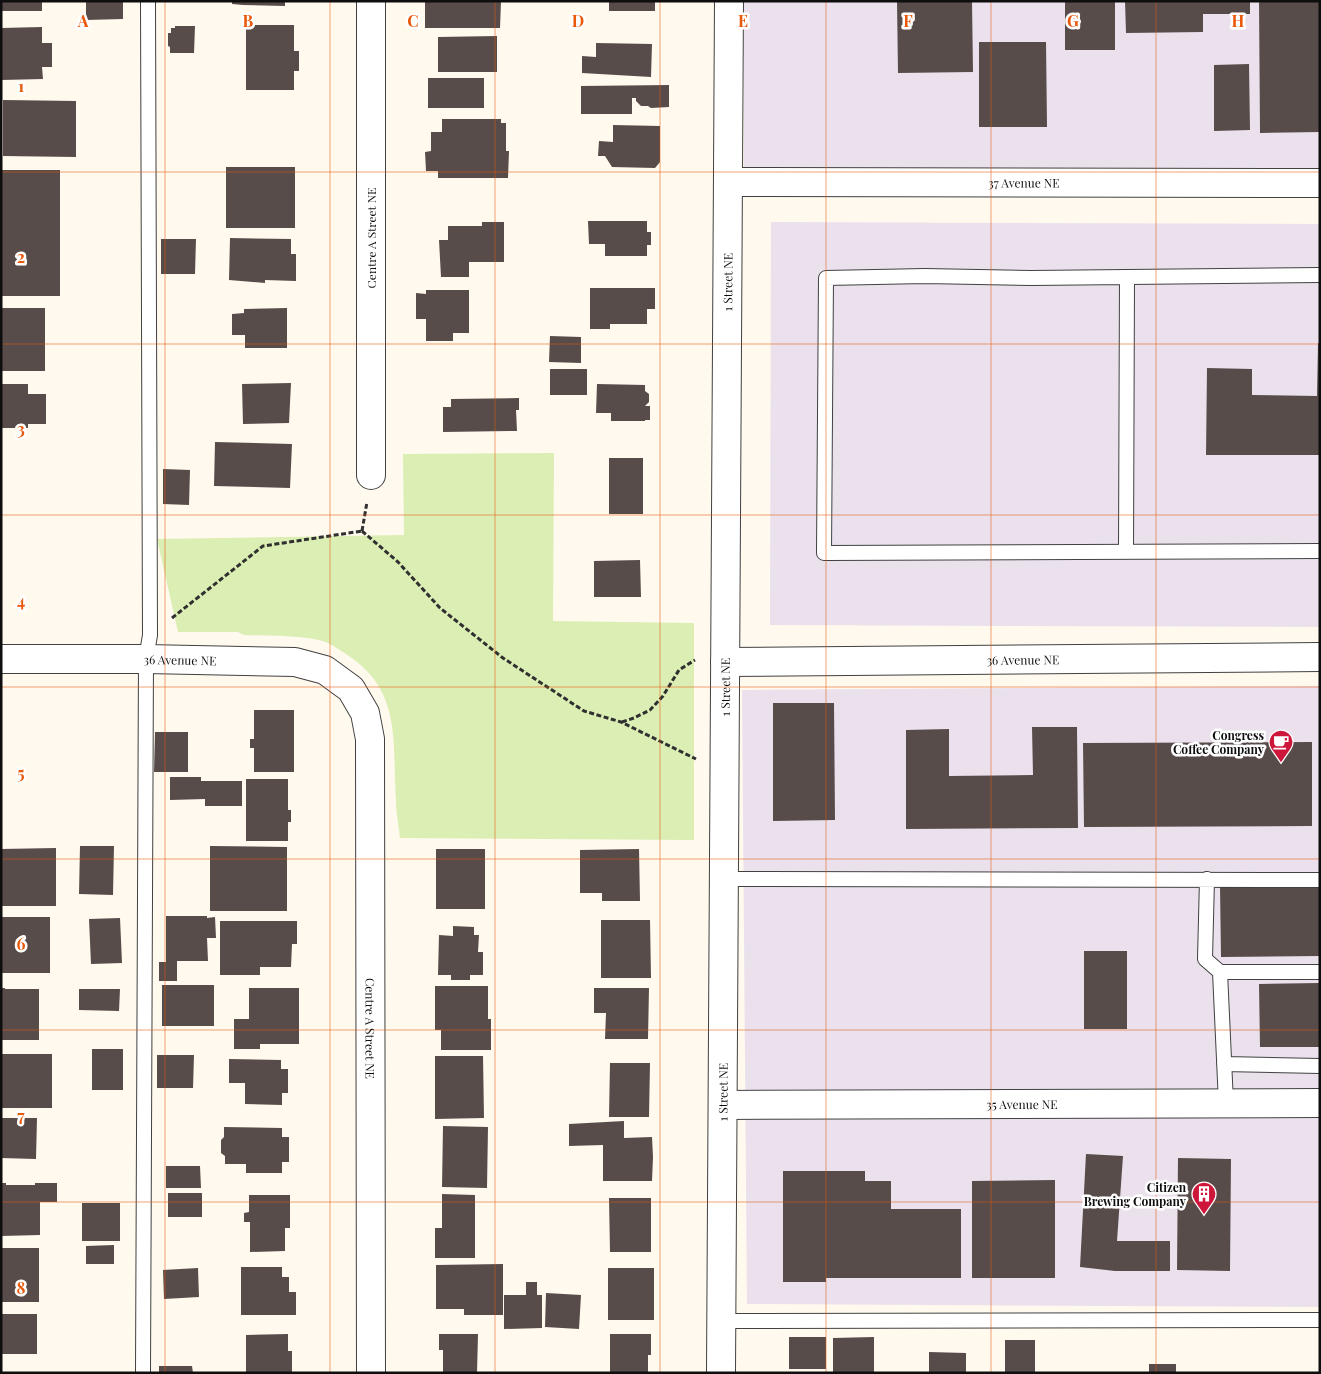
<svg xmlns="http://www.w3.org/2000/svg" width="1321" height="1374" font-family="'Playfair Display',serif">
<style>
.industrial{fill:#eae1ed}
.green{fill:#dbeeb3}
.building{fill:#574c49}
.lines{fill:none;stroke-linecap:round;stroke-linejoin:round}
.lane-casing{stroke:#414141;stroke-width:16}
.street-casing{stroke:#414141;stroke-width:30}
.path{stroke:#303030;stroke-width:3;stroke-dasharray:5 2.5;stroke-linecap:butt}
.lane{stroke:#fff;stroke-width:14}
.street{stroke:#fff;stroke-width:28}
.grid{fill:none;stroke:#e8590c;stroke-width:1;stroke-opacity:0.55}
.labels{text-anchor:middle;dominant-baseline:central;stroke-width:5;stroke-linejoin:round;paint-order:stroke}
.street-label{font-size:12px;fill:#0e0e0e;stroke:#fff}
.poi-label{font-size:12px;font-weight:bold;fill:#0e0e0e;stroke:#fff;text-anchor:end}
.grid-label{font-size:16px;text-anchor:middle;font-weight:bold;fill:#e8590c;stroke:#fff;stroke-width:5;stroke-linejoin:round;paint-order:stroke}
</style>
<rect width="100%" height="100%" fill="#fff9ee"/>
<path class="industrial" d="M744 1H1320V171L744 167Z
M771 222 1320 224V627L770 625Z
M1320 686V1307L747 1304 742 690Z"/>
<path class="green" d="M554 453 553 621 694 623V840L400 838C399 826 396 813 396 801 392 743 403 690 346 654 338 649 329 642 319 640 295 635 269 636 244 635L238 632H178L157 539 404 535 403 454Z"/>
<path class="building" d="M1 1H42V11H1Z
M86 1H123V19L86 20Z
M232 1H285V6L243 5 232 4Z
M425 1H501L500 28H425Z
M609 1H655V11H609Z
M897 1H972L973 72 898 73Z
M1065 1H1115V50H1065Z
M1125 1H1250V14H1203V32L1126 33Z
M1259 1H1320V132L1260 133Z
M246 25H294V51H299V71H294V90H246Z
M175 26H195L194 53H170V47L168 46V33H171V28H175Z
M42 27V43H52V67H42L43 79 2 80 1 28Z
M497 36V72H438V37Z
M979 42H1046L1047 127H979Z
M596 43 652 44 651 77 582 73V56L596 57Z
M1249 64 1250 130 1214 131V65Z
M428 78H484V108H428Z
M669 85V107L651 108 648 106H641L636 101V98H632V114H581V86Z
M3 100 76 101V157L3 156Z
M442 119H501V123H506V151H509L508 178H438V171H426L425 152 431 151V132H442Z
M613 125 660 126V162L655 168 612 167 605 156H598L599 141 613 142Z
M226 167H295V228H226Z
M1 170H60V296H1Z
M588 221H647V232H651V245H647V256H605V244H589Z
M482 222H504V262H469V277H441L439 240H448V226H482Z
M230 238 291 239V254H296V281L265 280V283L229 280Z
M161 239H196L195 274H161Z
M590 288H655V309H647V324H610V329H590Z
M426 290H469V333H453V341H426V319H416V293L426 294Z
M1 308H45V371H1Z
M287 308V348H245V335H232V314L244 313V309Z
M550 336 581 337V363L549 362Z
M1318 343H1320V455H1206L1207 368 1252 369V395L1317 396Z
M550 369H587V395H550Z
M291 383 289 423 243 424 242 384Z
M1 384H28V394H46V424H28V428H1Z
M597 384 645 385V391L649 394V402L645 406H650V420H645V421H611V413H596Z
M519 398V410H516L517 431 443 432V407H451V399Z
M215 442 292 444 290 488 214 486Z
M609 458H643V514H609Z
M163 469 190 470 189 505 163 504Z
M640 560 641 597H594V561Z
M773 703H834L835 820 773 821Z
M254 710H294V772H254V748H250V739H254Z
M1032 727H1077L1078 828 906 829V730L949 729V776L1033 775Z
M155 732H188V772H154Z
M1312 742V826L1084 827 1083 743Z
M170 777H201V781H242V806H205V799L170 800Z
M246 779H288V810H291V822H288V841H246Z
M80 846H114L113 895 79 894Z
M210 846 287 847V911H210Z
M56 848V906H1V849Z
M436 849H485V909H436Z
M639 849 640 901H602V893H580V850Z
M1320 885V956L1221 957 1220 886Z
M166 916H207V918L215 917 216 938H207L208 961H177V981H159V962H166Z
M1 917H50V973H1Z
M120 918 122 963 91 964 89 919Z
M601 920H650L651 978H601Z
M220 921H297V944H292L291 967H260V975H220Z
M453 926 474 927V935H479L478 952H483V975H470V980H451V975H438L439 935 453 936Z
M1084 951H1127V1029H1084Z
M1320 983V1047H1260L1259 984Z
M162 985H214V1026H162Z
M435 986H488V1019H491V1050H441V1030H435Z
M1 988H5V989H39V1040H1Z
M249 988H299V1044H260V1049H234V1019H249Z
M594 988H649L648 1039H605L606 1013H594Z
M79 989H120L119 1011 79 1010Z
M92 1049H123V1090H92Z
M1 1054H52V1108H1Z
M157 1055H194L193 1088H157Z
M435 1056H483L484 1118 435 1119Z
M229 1059 281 1060V1069H288V1093H282V1105L245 1104V1083H229Z
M610 1063H650L649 1117H609Z
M1 1118H37L36 1159 1 1158Z
M624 1121V1138L652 1137 653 1157 652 1181H603V1145L569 1146V1124Z
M443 1126 488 1127 487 1188 442 1187Z
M224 1127 282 1128V1137H289V1162H282V1173H246V1164H225V1156L221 1153V1140L224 1137Z
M1086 1154 1123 1156 1117 1241H1170V1271H1115L1080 1267Z
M1178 1158 1231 1159 1230 1271 1177 1270Z
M166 1166H200L201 1188H166Z
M783 1171H865V1181H891V1209H961V1278H826V1282H783Z
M1055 1180V1278H972V1181Z
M1 1183H6V1185H35V1183H57V1202H40V1235L1 1236Z
M168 1193H202V1217H168Z
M442 1194 475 1195V1258H435V1228H442Z
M249 1195H290V1228H285V1251L250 1252V1222H244V1213L249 1212Z
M609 1198H651V1252H610Z
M82 1203H120V1241H82Z
M114 1245V1264H86V1246Z
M1 1248H39V1302H1Z
M503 1264V1315H464V1309H436V1265Z
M241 1267H282V1277H289V1292H296V1315H241Z
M198 1268 199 1297 164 1299 163 1270Z
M608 1268H654V1320H608Z
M526 1282H537V1295H542V1328L504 1329V1295H526Z
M546 1293 581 1295 579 1329 545 1327Z
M1 1314H37V1354H1Z
M288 1334V1351H292V1373H246V1335Z
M439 1334H478L477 1373H443V1350H439Z
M610 1334H651V1355H648V1373H610Z
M789 1337H826V1369H789Z
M874 1337V1373H833V1338Z
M1005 1340H1035V1373H1005Z
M929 1352 966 1353V1373H929Z
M1149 1364H1176V1373H1149Z
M159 1366H192L193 1373H159Z"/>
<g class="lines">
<defs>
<path id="lane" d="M1320 275 1031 278 925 276 826 278 824 553 1320 551
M1126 551 1127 277
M724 879 1320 880
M1207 879 1205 959 1220 972
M1224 1064 1320 1066
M1226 1103 1220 972H1320
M722 1321 1320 1320
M143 1373 146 659 150 635 148 1"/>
<g id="street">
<path d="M371 1V475"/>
<path id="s1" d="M728 182 1320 183"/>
<path id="s2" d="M1 659H146L295 662 325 670 351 689 365 713 370 739 371 1373"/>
<path id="s3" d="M725 662 1320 657"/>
<path id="s4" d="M723 1105 1320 1103"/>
<path id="s5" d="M721 1373 729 1"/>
</g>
</defs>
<use href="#lane" class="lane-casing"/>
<use href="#street" class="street-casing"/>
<path class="path" d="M362 531 398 562 440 608 503 658 584 711 621 722 696 759
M362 531 367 502
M172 618 263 546 362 531
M622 722 634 718 650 710 663 696 679 670 695 660"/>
<use href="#lane" class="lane"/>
<use href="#street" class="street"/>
</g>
<path class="grid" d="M165 1V1373M330 1V1373M495 1V1373M660 1V1373M826 1V1373M991 1V1373M1156 1V1373M1 172H1320M1 344H1320M1 515H1320M1 687H1320M1 859H1320M1 1030H1320M1 1202H1320"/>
<defs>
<symbol id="cafe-pin" viewBox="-11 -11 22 30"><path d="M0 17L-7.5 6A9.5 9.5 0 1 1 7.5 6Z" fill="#cd163a" stroke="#fff"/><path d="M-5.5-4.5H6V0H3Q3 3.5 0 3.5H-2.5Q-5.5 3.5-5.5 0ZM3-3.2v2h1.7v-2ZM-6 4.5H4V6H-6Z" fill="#fff"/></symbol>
<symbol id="building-pin" viewBox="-11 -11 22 30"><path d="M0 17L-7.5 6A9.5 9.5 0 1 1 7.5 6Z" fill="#cd163a" stroke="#fff"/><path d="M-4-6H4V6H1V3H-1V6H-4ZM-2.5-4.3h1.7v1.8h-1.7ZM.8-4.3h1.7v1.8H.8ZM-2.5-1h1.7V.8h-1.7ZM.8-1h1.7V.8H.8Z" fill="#fff"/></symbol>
</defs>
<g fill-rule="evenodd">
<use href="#cafe-pin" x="1267" y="728" width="28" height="38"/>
<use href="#building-pin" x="1190" y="1180" width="28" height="38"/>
</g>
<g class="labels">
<g class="street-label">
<text stroke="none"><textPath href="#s1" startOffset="296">37 Avenue NE</textPath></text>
<text transform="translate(371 238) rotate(-90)">Centre A Street NE</text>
<text stroke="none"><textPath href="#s5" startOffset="1091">1 Street NE</textPath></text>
<text stroke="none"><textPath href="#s2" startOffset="179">36 Avenue NE</textPath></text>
<text stroke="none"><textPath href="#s3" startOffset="298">36 Avenue NE</textPath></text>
<text stroke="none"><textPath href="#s5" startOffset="686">1 Street NE</textPath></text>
<text stroke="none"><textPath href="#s2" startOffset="701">Centre A Street NE</textPath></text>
<text stroke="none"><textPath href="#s5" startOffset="281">1 Street NE</textPath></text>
<text stroke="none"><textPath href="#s4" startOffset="299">35 Avenue NE</textPath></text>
</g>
<g class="poi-label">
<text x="1264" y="735">Congress<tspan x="1264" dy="14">Coffee Company</tspan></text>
<text x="1186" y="1187">Citizen<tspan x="1186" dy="14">Brewing Company</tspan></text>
</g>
</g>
<g class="grid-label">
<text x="83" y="27">A</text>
<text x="248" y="27">B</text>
<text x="413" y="27">C</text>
<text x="578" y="27">D</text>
<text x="743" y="27">E</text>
<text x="908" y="27">F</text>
<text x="1073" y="27">G</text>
<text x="1238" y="27">H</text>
<text x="21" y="92">1</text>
<text x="21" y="263">2</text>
<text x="21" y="435">3</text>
<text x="21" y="607">4</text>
<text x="21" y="779">5</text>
<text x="21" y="950">6</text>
<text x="21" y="1122">7</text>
<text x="21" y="1294">8</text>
</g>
<rect width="1321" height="1374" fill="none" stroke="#0e0e0e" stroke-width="5"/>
</svg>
